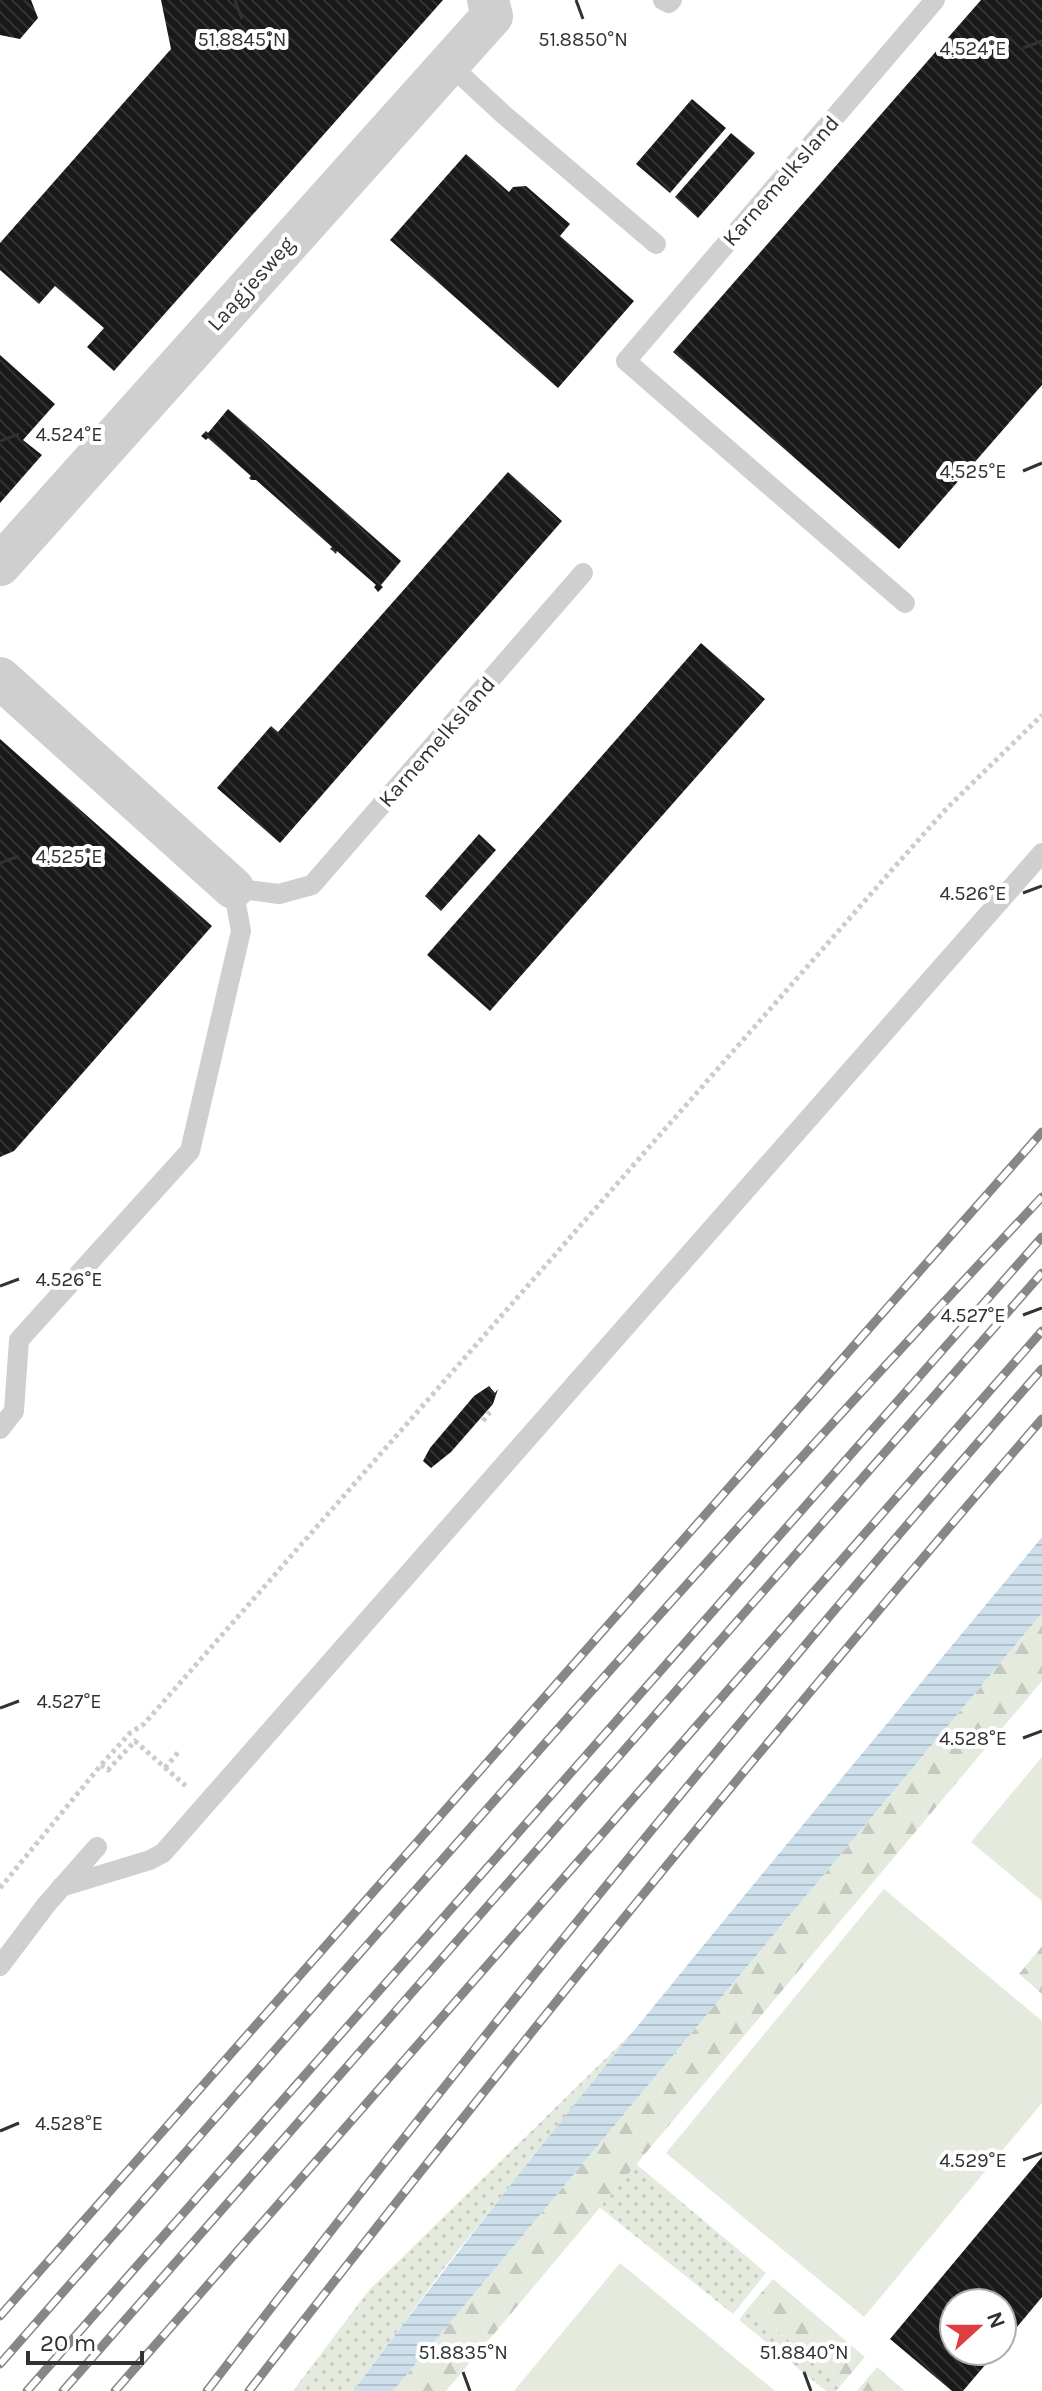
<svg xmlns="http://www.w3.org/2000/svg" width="1042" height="2391" font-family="Karla,sans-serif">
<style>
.grass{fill:url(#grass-dots)}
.forest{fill:url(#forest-firs)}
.park{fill:#e4ebde}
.water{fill:url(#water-rules)}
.building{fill:url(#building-back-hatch)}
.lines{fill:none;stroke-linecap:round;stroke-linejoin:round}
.path{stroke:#ccc;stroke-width:5;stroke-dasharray:4 4;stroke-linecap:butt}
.lane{stroke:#cfcfcf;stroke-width:20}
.street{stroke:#cfcfcf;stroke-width:42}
.rail-casing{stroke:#878787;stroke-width:9}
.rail{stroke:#fff;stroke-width:6;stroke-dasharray:18;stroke-linecap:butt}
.ticks{fill:none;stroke:#323232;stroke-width:3}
.labels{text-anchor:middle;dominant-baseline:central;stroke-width:8;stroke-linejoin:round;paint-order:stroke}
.street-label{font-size:22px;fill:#323232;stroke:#fff}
.ticks-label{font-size:20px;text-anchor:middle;fill:#323232;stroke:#fff;stroke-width:8;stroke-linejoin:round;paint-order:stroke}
</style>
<defs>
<pattern id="grass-dots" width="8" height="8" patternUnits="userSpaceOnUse" patternTransform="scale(2)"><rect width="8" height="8" fill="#e4ebde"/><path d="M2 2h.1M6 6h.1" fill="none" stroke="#c4cabf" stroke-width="1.8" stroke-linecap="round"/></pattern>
<pattern id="forest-firs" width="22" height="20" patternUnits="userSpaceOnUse" patternTransform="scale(2)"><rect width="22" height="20" fill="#e4ebde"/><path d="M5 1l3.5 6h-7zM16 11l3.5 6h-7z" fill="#c4cabf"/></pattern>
<pattern id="water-rules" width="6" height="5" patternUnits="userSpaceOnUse" patternTransform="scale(2)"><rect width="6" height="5" fill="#cedfec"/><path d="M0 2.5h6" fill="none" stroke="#b1c0cb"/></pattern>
<pattern id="building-back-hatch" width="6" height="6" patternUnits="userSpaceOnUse" patternTransform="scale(2)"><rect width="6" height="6" fill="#191919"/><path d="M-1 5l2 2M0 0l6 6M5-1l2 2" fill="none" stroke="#323232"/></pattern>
</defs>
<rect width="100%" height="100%" fill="#fff"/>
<path class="grass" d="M641 2024 448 2263 353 2391H293L369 2290Z
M635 2163 766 2273 733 2314 599 2207Z
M749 2307 842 2384 836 2391H826L739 2320Z"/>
<path class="forest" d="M1042 1613V1681L446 2391H393Z
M1042 1946V1994L1019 1974Z
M773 2279 865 2357 842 2384 749 2307Z
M877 2367 905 2391H857Z"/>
<path class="park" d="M1042 1757V1901L971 1842Z
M884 1889 1042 2021V2103L864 2317 666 2153Z
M620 2263 775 2391H514Z"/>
<path class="water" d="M1042 1537V1613L393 2391H353C571 2097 809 1819 1042 1537Z"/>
<path class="building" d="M0 0H31L38 18 20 39 0 35Z
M161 0H443L114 371 87 347 104 328 55 286 39 304 0 270V243L171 49Z
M981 0H1042V385L899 549 673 352Z
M692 99 726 128 670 193 636 164Z
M731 133 755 153 698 218 675 197Z
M466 154 509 192 513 187 526 186 570 224 560 236 634 301 558 388 390 240Z
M0 355 55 404 23 440 42 455 0 503Z
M228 409 401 561 381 585 383 587 378 592 374 587 376 585 337 551 336 554 333 551 330 549 332 547 256 480H251L249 478 251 476 208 438 206 440 201 436 206 431 208 433Z
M508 472 562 521 280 843 217 788 271 726 278 732Z
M701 643 765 699 490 1011 427 955Z
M0 739 212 926 14 1151 0 1157Z
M479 834 496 850 441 911 425 896Z
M489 1386 495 1393 498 1389 493 1404 451 1452 431 1468 423 1461 430 1448 474 1396Z
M1042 2157V2297L1002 2345V2303H954V2351H997L963 2391H952L890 2339Z"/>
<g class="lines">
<path class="path" d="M483 1421 490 1412
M101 1765 108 1770 135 1741 187 1787
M165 1768 180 1750
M0 1888 101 1765 130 1733 144 1724 898 863 946 809 1042 715"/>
<path class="lane" d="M663 0 669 3 672 0
M449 64 503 114 656 244
M905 603 626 361 935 0
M0 1429 14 1411 19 1340 190 1151 241 931 233 888 279 894 312 885 583 573
M61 1887 150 1860 163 1853 1042 853
M0 1966 46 1905 97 1847"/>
<path class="street" d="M0 565 492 16 488 0
M0 678 233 888"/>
<defs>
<path id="rail" d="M0 2316 1042 1132
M0 2364C344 1972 685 1577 1042 1197
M27 2391 1042 1237
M63 2391 1042 1273
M115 2391 1042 1331
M207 2391C475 2042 752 1700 1042 1369
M249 2391C505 2060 768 1736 1042 1419"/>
</defs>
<use href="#rail" class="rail-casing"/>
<use href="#rail" class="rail"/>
</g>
<path class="ticks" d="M235 0 242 19M576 0 583 19M1023 48 1042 41M0 441 19 434M1023 471 1042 463M0 863 19 856M1023 893 1042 886M0 1286 19 1279M1023 1315 1042 1308M0 1708 19 1701M1023 1738 1042 1731M0 2131 19 2123M1023 2160 1042 2153M463 2372 470 2391M804 2372 811 2391"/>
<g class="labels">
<g class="street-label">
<text transform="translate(781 181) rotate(-49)">Karnemelksland</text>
<text transform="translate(251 284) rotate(-48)">Laagjesweg</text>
<text transform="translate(437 742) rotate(-49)">Karnemelksland</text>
</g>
</g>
<g class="ticks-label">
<text x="242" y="46">51.8845°N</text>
<text x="583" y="46">51.8850°N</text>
<text x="973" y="55">4.524°E</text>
<text x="69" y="441">4.524°E</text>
<text x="973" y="478">4.525°E</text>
<text x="69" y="863">4.525°E</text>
<text x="973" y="900">4.526°E</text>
<text x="69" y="1286">4.526°E</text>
<text x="973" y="1322">4.527°E</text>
<text x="69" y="1708">4.527°E</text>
<text x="973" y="1745">4.528°E</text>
<text x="69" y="2130">4.528°E</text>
<text x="973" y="2167">4.529°E</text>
<text x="463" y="2359">51.8835°N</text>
<text x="804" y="2359">51.8840°N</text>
</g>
<g transform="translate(978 2327) rotate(69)"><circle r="38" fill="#ffffff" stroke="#adadad" stroke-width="2"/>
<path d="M0-6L14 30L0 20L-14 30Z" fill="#de3e40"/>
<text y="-12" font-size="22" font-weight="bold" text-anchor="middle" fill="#323232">N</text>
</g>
<path d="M28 2351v12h114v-12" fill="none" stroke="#323232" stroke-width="4"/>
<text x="40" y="2351" font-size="24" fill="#323232" stroke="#ffffff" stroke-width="6" paint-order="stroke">20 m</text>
</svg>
